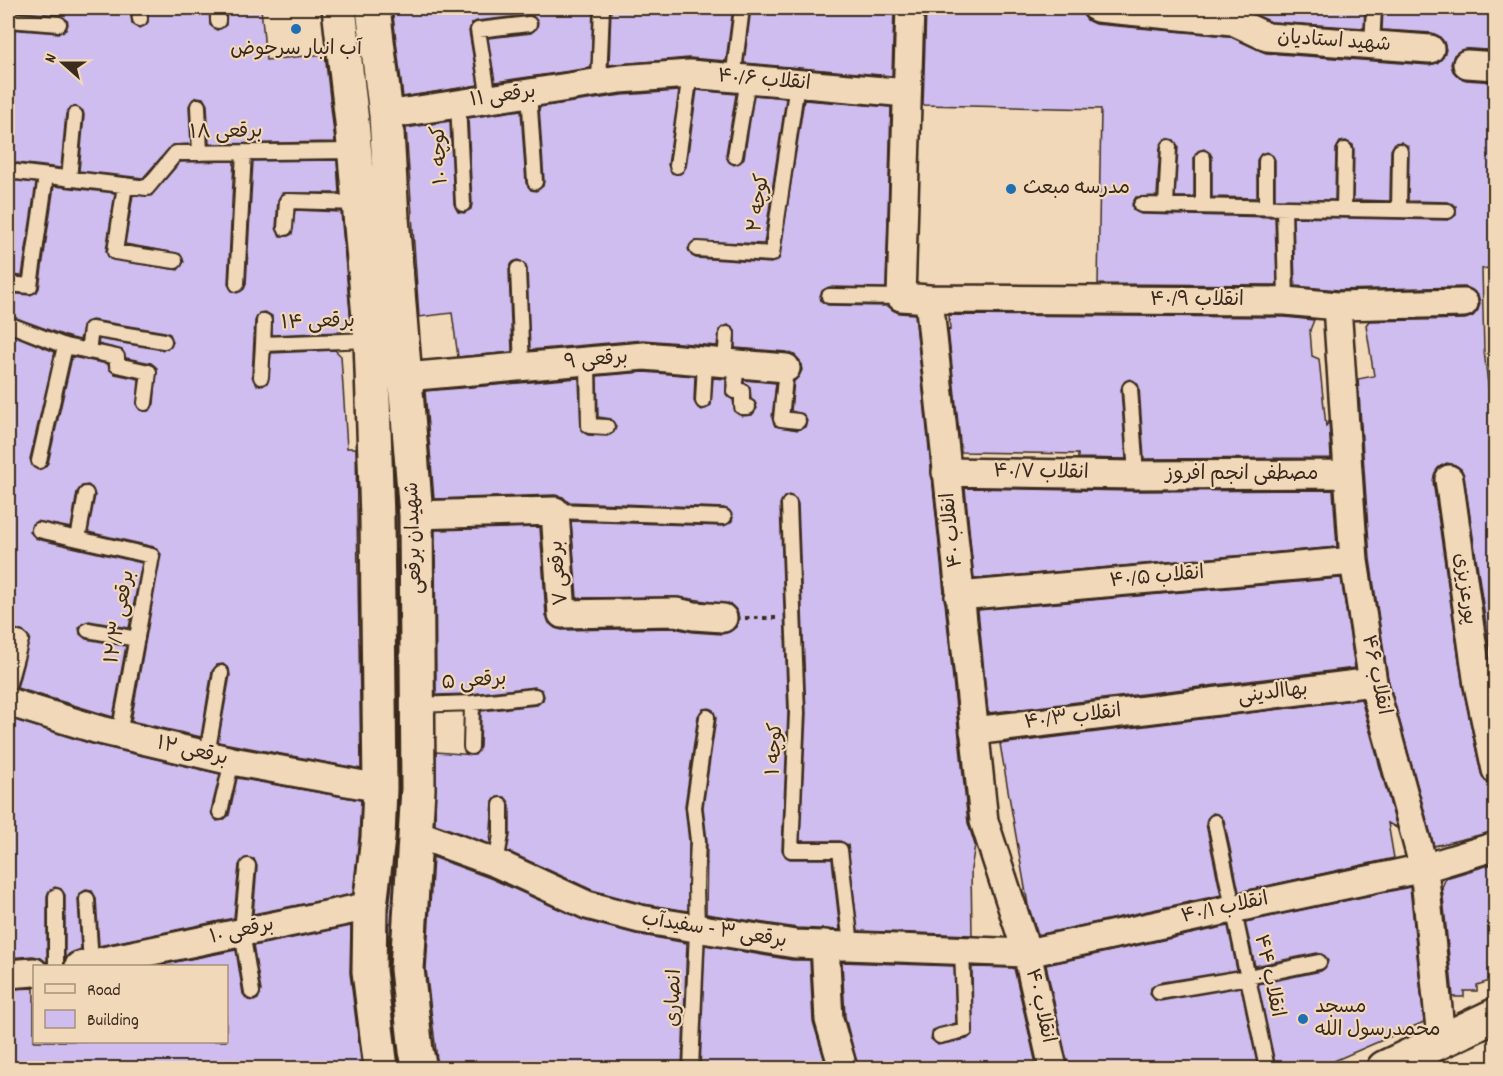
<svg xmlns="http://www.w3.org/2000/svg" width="1503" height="1076" font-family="Dekko,'Playpen Sans Arabic',sans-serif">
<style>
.building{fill:#cebdee;stroke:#3b2a1e;stroke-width:1.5}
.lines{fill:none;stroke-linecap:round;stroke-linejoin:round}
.service-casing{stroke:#3b2a1e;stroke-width:18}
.minor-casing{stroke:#3b2a1e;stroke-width:32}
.secondary-casing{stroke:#3b2a1e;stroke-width:38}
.path{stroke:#3b2a1e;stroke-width:4;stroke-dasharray:4.5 4.5;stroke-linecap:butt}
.service{stroke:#f0d8b8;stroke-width:14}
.minor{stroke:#f0d8b8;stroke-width:27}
.secondary{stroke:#f0d8b8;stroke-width:33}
.poi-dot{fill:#1f6fb2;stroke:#f0d8b8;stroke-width:2}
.labels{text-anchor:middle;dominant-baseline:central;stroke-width:4.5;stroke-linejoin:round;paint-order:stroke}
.street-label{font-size:20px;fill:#3b2a1e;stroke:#f0d8b8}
.poi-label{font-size:20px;fill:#3b2a1e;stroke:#f0d8b8;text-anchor:start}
</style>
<rect width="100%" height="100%" fill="#f0d8b8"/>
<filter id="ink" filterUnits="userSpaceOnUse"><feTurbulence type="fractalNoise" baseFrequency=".0167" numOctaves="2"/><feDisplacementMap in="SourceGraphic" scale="12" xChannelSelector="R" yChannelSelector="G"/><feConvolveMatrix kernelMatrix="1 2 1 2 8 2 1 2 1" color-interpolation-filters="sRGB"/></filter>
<g filter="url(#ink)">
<path class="building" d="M8 8H130L132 24 140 28 148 22V8H209L210 25 217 30 226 25 227 8H261L266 60 325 54 335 142 209 144 207 105 203 98 197 97 193 99 189 106 191 144 172 145 143 178 79 171 84 115 83 111 76 106 71 107 66 114 61 168 8 162V29L59 33 66 30 68 24 67 20 60 15 8 11Z
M392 8H593L591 68 495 82 488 38 531 33 537 28 538 22 533 16 528 15 477 21 472 23 469 31 478 85 403 97Z
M611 8H733L726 61 689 58 609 65Z
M751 8H894L892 76 744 63Z
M926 8H999L1048 13V12L1083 14 1087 20 1095 24 1229 36 1266 53 1429 65 1437 63 1443 57 1446 50 1444 42 1439 36 1432 33 1382 30 1383 8H1496V50H1461L1454 55 1451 64 1453 71 1459 77 1466 80 1496 82V267L1482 269 1484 351 1496 449V692L1464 476 1461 469 1455 465 1447 463 1439 467 1435 473 1433 481 1463 688 1481 773 1485 781 1496 785V831L1434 846 1388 679 1370 559 1358 379 1374 376 1366 325 1369 321 1465 319 1473 316 1478 310 1480 303 1478 295 1472 290 1464 287 1338 290 1295 286 1293 217 1448 220 1456 215V206L1448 202 1408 201 1409 151 1408 146 1401 142 1395 143 1391 150 1390 201 1353 200 1354 150 1353 145 1346 141 1340 142 1336 149 1335 200 1275 199V160L1273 156 1267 152 1261 154 1257 160V198L1212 197V157L1210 153 1204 149 1198 151 1194 157V197H1175L1178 147 1174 140 1165 139 1160 147 1157 196 1136 197 1132 204 1133 210 1141 214 1275 217 1277 285 1098 284 1101 109 923 105Z
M1241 8H1365L1364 28 1271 22Z
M697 90 736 94 726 155 729 162 734 165 741 162 744 158 754 95 786 98 764 244 694 241 688 249 692 256 696 258 771 263 779 259 804 100 891 107 886 288 829 287 822 291 820 296 821 301 828 305 888 306 893 310 899 313 915 314 968 823 975 845 971 869 972 935 858 931 848 845 840 841H800L806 713 798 504 796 499 789 495 784 497 780 504 788 713 782 850 786 857 790 859H832L840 930 797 928 706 914 707 841 703 807 716 718 713 710 709 708 703 709 698 716 685 806 689 841 688 911 643 904 592 890 507 851 510 835V805L505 797H497L493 801 490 844 435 824 436 752 475 755 480 747 481 711 537 705 543 700 544 696 542 690 535 687 471 694 436 695 435 530 540 527 546 615 549 623 555 628 562 630 674 628 693 632 722 634 729 632 736 627 739 618 737 611 731 605 679 597 577 598 571 521 724 526 732 521 733 517 729 510 724 508 568 502 563 497 555 495 434 499 425 391 579 378 581 430 588 435 607 436 614 432 616 427 611 419 598 417 597 376 644 372 695 376 694 401 698 408 702 410 711 405 713 378 726 379V394L733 400 735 412 742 416 752 415 757 408 755 402 751 399 750 387 744 382V380L776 383 772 418 775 426 798 430 805 427 807 421 803 414 791 411 794 381 799 376 802 370 800 361 794 355 787 352 735 348V331L728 325 719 330 717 346 643 340 530 350 527 269 525 264 518 260 513 262 509 269 512 352 458 357 452 313 419 317 406 128 450 121 454 204 458 212 464 213 471 209 472 204 468 118 521 110 526 183 531 190 536 191 543 186 544 181 539 107 622 95 679 91 668 165 672 173 680 174 686 167Z
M337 160 339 193H282L278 200 276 228 280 236H288L292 234 295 210 341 212 351 323H346L341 332 272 335V316L265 312 259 313 255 321 252 376 257 385H264L268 382 271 353 335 350 341 356 347 448H356L361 769 218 742 230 675 229 669 223 664 217 665 212 671 201 737 131 721 161 554 154 547 88 532 95 495 92 488 88 485 82 486 77 492 71 528 37 521 32 524 30 532 37 539 142 563 129 628 89 621 82 624 79 628 80 634 86 639 126 646 113 717 17 688 30 638 24 632 8 627V333L55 352 30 459 33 467 38 470 45 467 48 463 72 357 108 364 109 369 115 374 139 379 137 406 140 410 148 411 154 404 157 368 151 363 126 358 122 350 98 344 99 339 163 350 171 347 173 342 170 334 165 332 92 320 84 324 80 340 68 337 8 315V293L30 295 37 292 39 288 54 186 115 193 106 251 110 259 178 270 184 262 180 254 125 244 133 195 151 196 180 162 234 161 228 284 232 291 237 293 244 289 246 284 253 161Z
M8 180 36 183 22 276 8 275Z
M949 315 1285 317 1314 320 1310 330 1312 356 1319 359 1326 426 1329 421 1331 458 1144 459 1139 387 1137 383 1130 379 1125 381 1121 389 1126 459 1078 458V454L961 452 948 329 950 330Z
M395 483 397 516 399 788 398 812Z
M965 488 1136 491 1333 490 1337 547 974 579Z
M1341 578 1355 668 988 713 978 610Z
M1361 699 1397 828 1388 823 1394 858 1239 892 1224 820 1218 814 1213 813 1207 819 1206 824 1221 895 1038 935 1028 905 1000 744Z
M8 718 92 744 220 774 211 811 212 815 217 821 223 820 229 815 237 778 361 800 359 837 353 894 253 914 257 866 254 859 245 858 239 865 234 918 99 946 96 898 92 891 86 890 79 894 78 899 81 949 69 954 65 959V895L61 889 55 887 49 891 47 896V963L41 958 33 956 8 958Z
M396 850 388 968 392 1004 388 970 389 907Z
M433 857 490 878 583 920 636 934 687 943 682 1068H438L426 969Z
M1496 863V979L1477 985V991H1464V997H1453L1442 887 1446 878Z
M1410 887 1424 1022 1318 1068H1276L1258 984 1321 971 1325 968 1328 961 1325 956 1317 953 1255 966 1245 922Z
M351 926 350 973 362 1068H8V989L34 988V1041H226V966H155L236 950 243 994 248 1000 254 1001 258 999 261 991 253 946Z
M1228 926 1237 970 1158 983 1151 988 1150 994 1155 1000 1160 1001 1241 987 1258 1068H1068L1046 965Z
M705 945 792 960H810L813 1021 827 1068H700Z
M842 962 954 966 956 1023 933 1030 931 1039 938 1045 967 1039 973 1033 972 967 1014 968 1037 1068H858L845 1017Z"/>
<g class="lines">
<defs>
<path id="service" d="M139 8 140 19
M8 20 59 24
M218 21V8
M1372 45 1374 8
M733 79 742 8
M599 82 602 8
M529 93 535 182
M489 99 478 30 529 24
M458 103 463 204
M198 106 200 153
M735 156 748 80
M1203 158V206
M677 166 690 74
M8 171 147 188 176 153 354 151
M69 179 75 115
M125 185 115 252 175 261
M1141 205 1448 211
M1166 205 1169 147
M1266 207V161
M1284 208 1286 301
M1344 209 1345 150
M1399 210 1400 151
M285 228 287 201 359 203
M697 249 772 254 797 84
M518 269 522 367
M8 284 30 286 46 176
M237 284 244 152
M829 296 901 297
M8 324 65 346 117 357V365L149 372 145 403
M263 344 264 321
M88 352 91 329 164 341
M588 361 589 426 607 427
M725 363 727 334
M737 364 734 391H742V407H748
M786 368 781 419 798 421
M261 377 263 344 371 340
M1130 388 1136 475
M703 401 705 362
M39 461 65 346
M86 494 78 539 152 556 119 734
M789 504 797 713 791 850H840L851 945
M555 511 724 517
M39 530 78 539
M88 630 137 639
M8 636 21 640 8 686
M416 705 472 703 535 696
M471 747 472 703
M207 755 221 673
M220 812 232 761
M1215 822 1267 1068
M496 863 501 835V805
M248 866 242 932 252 992
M56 896V966
M87 899 91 964
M1159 992 1248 977 1319 962
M940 1036 965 1030 962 950
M691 1068 697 930 696 885 698 841 694 807 707 717"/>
<path id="minor" d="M910 8 901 297 929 299 984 821 1027 953 1053 1068
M1097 8 1233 21 1267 37 1430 49
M1467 64 1496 66
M386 115 620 79 690 74 907 93
M929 299 1286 301 1337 306 1464 303
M1337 306 1354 561 1373 682 1424 868 1441 1039
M405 377 644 356 786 368
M946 472 1136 475 1348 474
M1449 479 1478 685 1496 770
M416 515 555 511 562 614 676 612 694 616 723 618
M959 596 1354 561
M8 702 96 729 232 761 380 788
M974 731 1373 682
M417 834 496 863 587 905 640 919 795 944 1027 953 1424 868 1496 846
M825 944 829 1020 843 1068
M79 966 370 906
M8 974 34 972"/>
<path id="secondary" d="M339 8 352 122 371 340 377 518 380 788 378 838 370 906 369 971 381 1068
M373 8 386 115 392 218 416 515 418 789 407 969 416 1051 420 1068
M1384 1068 1496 1015"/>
</defs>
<use href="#service" class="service-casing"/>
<use href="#minor" class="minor-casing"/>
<use href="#secondary" class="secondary-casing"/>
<path class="path" d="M745 618H776"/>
<use href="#service" class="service"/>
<use href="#minor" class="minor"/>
<use href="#secondary" class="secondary"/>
</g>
</g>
<g class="poi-dot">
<circle cx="296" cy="29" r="6"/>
<circle cx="1011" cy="189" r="6"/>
<circle cx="1303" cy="1019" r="6"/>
</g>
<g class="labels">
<g class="street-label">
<text transform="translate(1334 42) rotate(4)">شهید استادیان</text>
<text transform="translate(764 81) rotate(5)">انقلاب ۴۰/۶</text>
<text transform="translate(503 97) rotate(-8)">برقعی ۱۱</text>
<text transform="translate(226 133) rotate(-1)">برقعی ۱۸</text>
<text transform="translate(441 155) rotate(-93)">کوچه ۱۰</text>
<text transform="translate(760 203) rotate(-82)">کوچه ۲</text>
<text x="1197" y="301">انقلاب ۴۰/۹</text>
<text transform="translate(318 323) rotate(-2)">برقعی ۱۴</text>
<text transform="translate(596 361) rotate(-5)">برقعی ۹</text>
<text transform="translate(1041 473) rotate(1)">انقلاب ۴۰/۷</text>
<text x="1242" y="475">مصطفی انجم افروز</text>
<text transform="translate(953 530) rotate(-96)">انقلاب ۴۰</text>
<text transform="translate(415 538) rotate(-92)">شهیدان برقعی</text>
<text transform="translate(560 573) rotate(-95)">برقعی ۷</text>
<text transform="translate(1157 578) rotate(-5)">انقلاب ۴۰/۵</text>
<text transform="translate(1464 589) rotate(82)">پورعزیزی</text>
<text transform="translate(121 617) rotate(-80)">برقعی ۱۲/۳</text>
<text transform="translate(1375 675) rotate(78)">انقلاب ۴۶</text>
<text transform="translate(474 682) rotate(-4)">برقعی ۵</text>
<text transform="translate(1273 694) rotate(-7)">بهاالدینی</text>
<text transform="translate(1073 718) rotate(-7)">انقلاب ۴۰/۳</text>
<text transform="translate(776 749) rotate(-87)">کوچه ۱</text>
<text transform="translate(192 752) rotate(13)">برقعی ۱۲</text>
<text transform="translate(1225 909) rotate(-12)">انقلاب ۴۰/۱</text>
<text transform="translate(714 931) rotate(9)">برقعی ۳ - سفیدآب</text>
<text transform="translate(242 932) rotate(-12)">برقعی ۱۰</text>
<text transform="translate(1268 976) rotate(78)">انقلاب ۴۴</text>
<text transform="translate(675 998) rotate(-88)">انصاری</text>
<text transform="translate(1039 1006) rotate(77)">انقلاب ۴۰</text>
</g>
<g class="poi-label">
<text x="296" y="50" text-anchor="middle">آب انبار سرحوض</text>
<text x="1023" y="189">مدرسه مبعث</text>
<text x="1315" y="1008">مسجد<tspan x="1315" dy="23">محمدرسول الله</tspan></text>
</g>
</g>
<rect width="1503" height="1076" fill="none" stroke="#f0d8b8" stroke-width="30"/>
<rect x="15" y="15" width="1473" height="1046" fill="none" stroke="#3b2a1e" stroke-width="2" filter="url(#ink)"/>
<rect x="33" y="965" width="195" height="78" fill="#f0d8b8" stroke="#a8927a" stroke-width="1.5"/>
<rect x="45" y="984" width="30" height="9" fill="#f0d8b8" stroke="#a8927a" stroke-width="1.5"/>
<text x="87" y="995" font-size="18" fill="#3b2a1e">Road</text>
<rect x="45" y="1010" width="30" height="18" fill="#cebdee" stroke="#a8927a" stroke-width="1.5"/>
<text x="87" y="1025" font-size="18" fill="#3b2a1e">Building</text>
<g transform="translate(63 63) rotate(291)" stroke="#f0d8b8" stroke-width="4.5" paint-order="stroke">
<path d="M0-4.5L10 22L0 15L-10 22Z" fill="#3b2a1e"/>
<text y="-9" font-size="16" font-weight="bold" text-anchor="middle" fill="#3b2a1e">N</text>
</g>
</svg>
